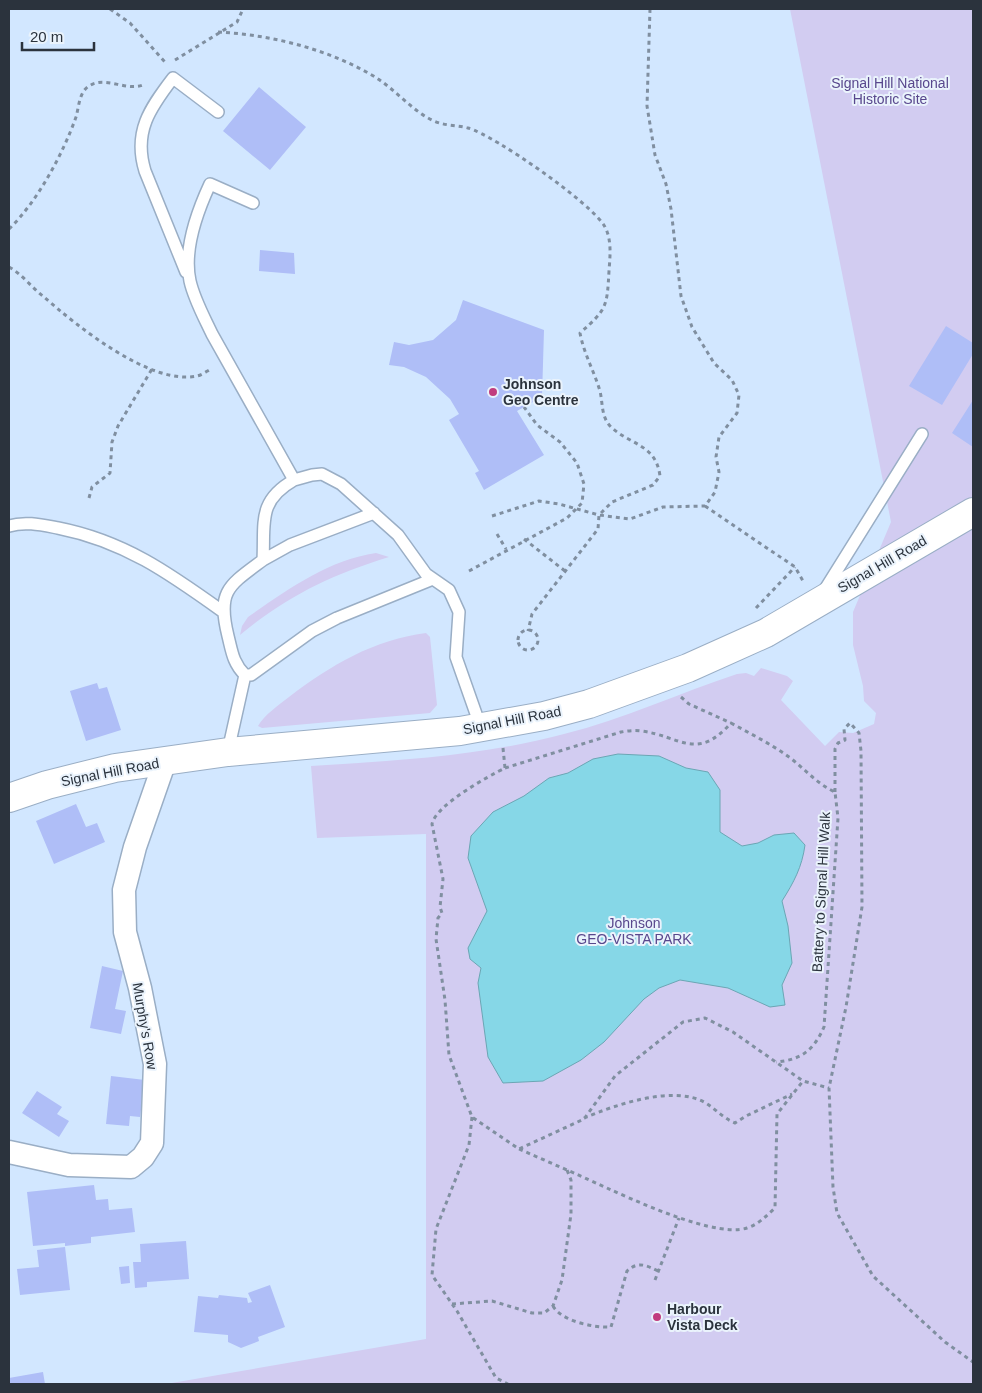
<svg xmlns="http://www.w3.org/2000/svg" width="982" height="1393" font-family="Arial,sans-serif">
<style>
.green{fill:#d2ccf1}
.water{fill:#86d7e7;stroke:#6ba6b4}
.building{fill:#afbef7}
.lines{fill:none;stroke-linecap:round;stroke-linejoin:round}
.lane-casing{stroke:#9aaec5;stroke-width:14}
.street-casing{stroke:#9aaec5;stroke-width:25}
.secondary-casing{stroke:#9aaec5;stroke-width:30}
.path{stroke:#808fa0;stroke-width:3;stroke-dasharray:4 4;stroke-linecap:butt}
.lane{stroke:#fff;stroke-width:11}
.street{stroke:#fff;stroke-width:22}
.secondary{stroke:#fff;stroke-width:28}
.poi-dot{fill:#c13c7e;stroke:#eaf3fc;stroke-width:2}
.labels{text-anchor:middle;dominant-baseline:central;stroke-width:4;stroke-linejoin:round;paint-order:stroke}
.park-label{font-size:14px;fill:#58478d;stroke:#eaf3fc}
.poi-label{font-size:14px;font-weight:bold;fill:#2b333d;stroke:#eaf3fc;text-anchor:start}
.street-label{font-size:14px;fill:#2b333d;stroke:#eaf3fc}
</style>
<rect width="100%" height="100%" fill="#d2e7ff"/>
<path class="green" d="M790 9H973V1384H166L426 1339V834L317 838 311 766C396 761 482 756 564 734 624 719 679 693 737 674L746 673 754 676 761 668 787 676 793 681 781 700 825 746 839 732 853 733 874 724 876 713 864 701 863 686 853 645V612L891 522Z
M376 553 389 557C331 575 287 596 240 635L242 626 248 617C287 590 328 560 376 553Z
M426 633 430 637 437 705 430 713 262 728 258 726C264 715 279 705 289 697 331 665 373 640 426 633Z"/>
<path class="water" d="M618 754 659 756 686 768 708 772 720 790V832L742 846 758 843 774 835 794 833 805 845C802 867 794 882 782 901L788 926 792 963 782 985 785 1005 770 1007 728 988 680 980 659 988 644 999 604 1042 581 1060 543 1081 503 1083 488 1057 478 983 481 968 470 959 468 948 487 911 468 858 471 836 493 812 524 796 549 778 568 773 593 759Z"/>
<path class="building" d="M259 87 306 127 270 170 223 131Z
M260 250 294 253 295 274 259 271Z
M463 300 544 330 542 397 517 411 544 455 484 490 475 473 479 471 449 420 459 414 450 399 426 377 404 367 389 365 394 342 409 345 433 340 456 320Z
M946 326 973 343V354L942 405 909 386Z
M973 400V447L952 433Z
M97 683 99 689 107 687 121 730 86 741 70 691Z
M76 804 86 827 97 823 105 842 54 864 36 821Z
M102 966 123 971 115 1009 126 1011 121 1034 90 1028Z
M111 1076 145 1080 140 1117 130 1116 129 1126 106 1124Z
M37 1091 62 1107 57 1114 69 1121 59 1137 22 1113Z
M94 1185 96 1200 108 1199 109 1210 132 1208 135 1232 91 1237V1243L65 1246V1243L33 1246 27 1192Z
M186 1241 189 1279 147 1282V1287L135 1288 133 1262H141L140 1244Z
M65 1247 70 1290 20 1295 17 1269 39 1267 37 1250Z
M129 1266 130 1283 121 1284 119 1267Z
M270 1285 285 1327 258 1337 259 1341 241 1348 228 1342V1335L194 1332 198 1296 218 1298 219 1295 247 1298 248 1303 252 1302 248 1293Z
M43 1372 45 1384H9V1378Z"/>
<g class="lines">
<defs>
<path id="lane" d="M253 203 210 184C197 212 183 249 190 281 194 299 204 317 212 334L294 480 312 475 322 474 341 484 398 535 426 574 449 590 459 612 456 657 481 728
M186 272 145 171C133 132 150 108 173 78L218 112
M9 526C25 521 42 525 58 528 124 541 169 573 222 611
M263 560 290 545 374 513
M824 591 922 434
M245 675C233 663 232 652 228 636 217 591 228 586 263 560 265 523 257 501 294 480
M245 675H251L312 631 337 618 433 579
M228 751 245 675"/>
<path id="street" d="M9 1152 69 1165 131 1167 143 1157 152 1143 155 1064 140 988 125 932 124 890 135 847 165 761"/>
<path id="secondary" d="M9 798 47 785 115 768 228 752 460 731 544 716 589 704 688 668 766 633 973 512"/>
</defs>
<use href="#lane" class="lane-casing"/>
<use href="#street" class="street-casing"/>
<use href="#secondary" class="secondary-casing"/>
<path class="path" d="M110 9 130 23 165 62
M218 32C271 35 324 48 370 74 394 87 410 110 434 121 445 126 457 125 468 128 494 135 593 204 605 227 612 240 610 257 609 271 607 307 607 309 580 333 584 354 594 371 600 391 603 404 601 417 611 427 630 445 656 444 660 476L653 485 612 502 599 515 598 529 532 614 528 631
M175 60 237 22 243 9
M9 229C37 202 63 154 76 117 79 107 79 92 89 86 106 75 128 93 145 84
M9 267C22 274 32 288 44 297 77 326 151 386 197 376 202 375 207 371 211 369
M89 498 92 487 110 473 112 442 118 426 152 369
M705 506 795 567 803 581
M492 516 539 501 559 504 599 515 630 519 663 507 705 506 715 492 719 472 716 457 719 437 737 413 739 395 732 380 714 363 692 327 681 296 671 209 666 184 655 155 647 106 650 9
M497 534 506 549
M524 539 565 571
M469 571 567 518 582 503 584 484 577 463 560 442 537 425 524 407
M756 608 795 567
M518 640a10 10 0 1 1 20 0a10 10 0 1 1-20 0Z
M681 697 689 704 731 723
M503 748 505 768C487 777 436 805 432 824L443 879 440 907 442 913 438 918 436 939 445 1000 449 1055 472 1117 519 1149 584 1119 615 1076 683 1022 705 1018 733 1032 803 1081 829 1088
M505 768 621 732C627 731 634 730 641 731 681 736 696 762 731 723 751 734 771 744 789 757 805 769 817 784 835 792L838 818 824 1027C814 1050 801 1060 776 1062
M835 792V749L838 743 845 740 844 729 850 723 859 733 861 751 862 907 846 1007 829 1088 833 1187 837 1213 873 1276 945 1342 973 1362
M472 1117 469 1145 436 1229 432 1275 457 1311 496 1378 508 1384
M584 1118C615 1105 672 1085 704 1102 715 1108 721 1117 735 1123L746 1116 792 1094
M519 1149 567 1170
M655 1280 679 1218
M452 1304 492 1301 532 1313H544L553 1306 562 1280 571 1214V1180L567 1170C605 1186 709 1240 747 1228 759 1224 766 1216 775 1208L777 1114 803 1081
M553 1306C561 1321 594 1328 611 1327L627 1271C638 1261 646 1265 658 1271"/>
<use href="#lane" class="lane"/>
<use href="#street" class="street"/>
<use href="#secondary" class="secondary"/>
</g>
<g class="poi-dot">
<circle cx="493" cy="392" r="5"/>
<circle cx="657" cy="1317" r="5"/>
</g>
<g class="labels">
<g class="park-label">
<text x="890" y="83">Signal Hill National<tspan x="890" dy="16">Historic Site</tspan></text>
<text x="634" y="923">Johnson<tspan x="634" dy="16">GEO-VISTA PARK</tspan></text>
</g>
<g class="poi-label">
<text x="503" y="384">Johnson<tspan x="503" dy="16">Geo Centre</tspan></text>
<text x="667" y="1309">Harbour<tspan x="667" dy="16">Vista Deck</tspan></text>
</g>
<g class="street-label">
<text transform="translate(882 564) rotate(-30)">Signal Hill Road</text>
<text transform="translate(512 720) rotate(-11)">Signal Hill Road</text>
<text transform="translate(110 772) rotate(-11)">Signal Hill Road</text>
<text transform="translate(821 892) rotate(-87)">Battery to Signal Hill Walk</text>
<text transform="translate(145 1026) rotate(80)">Murphy's Row</text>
</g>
</g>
<rect width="982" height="1393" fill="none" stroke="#2b333d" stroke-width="20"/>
<path d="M22 42v8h72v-8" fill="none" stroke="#2b333d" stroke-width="2.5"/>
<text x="30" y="42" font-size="15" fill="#2b333d" stroke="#eaf3fc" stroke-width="4" paint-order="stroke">20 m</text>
</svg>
